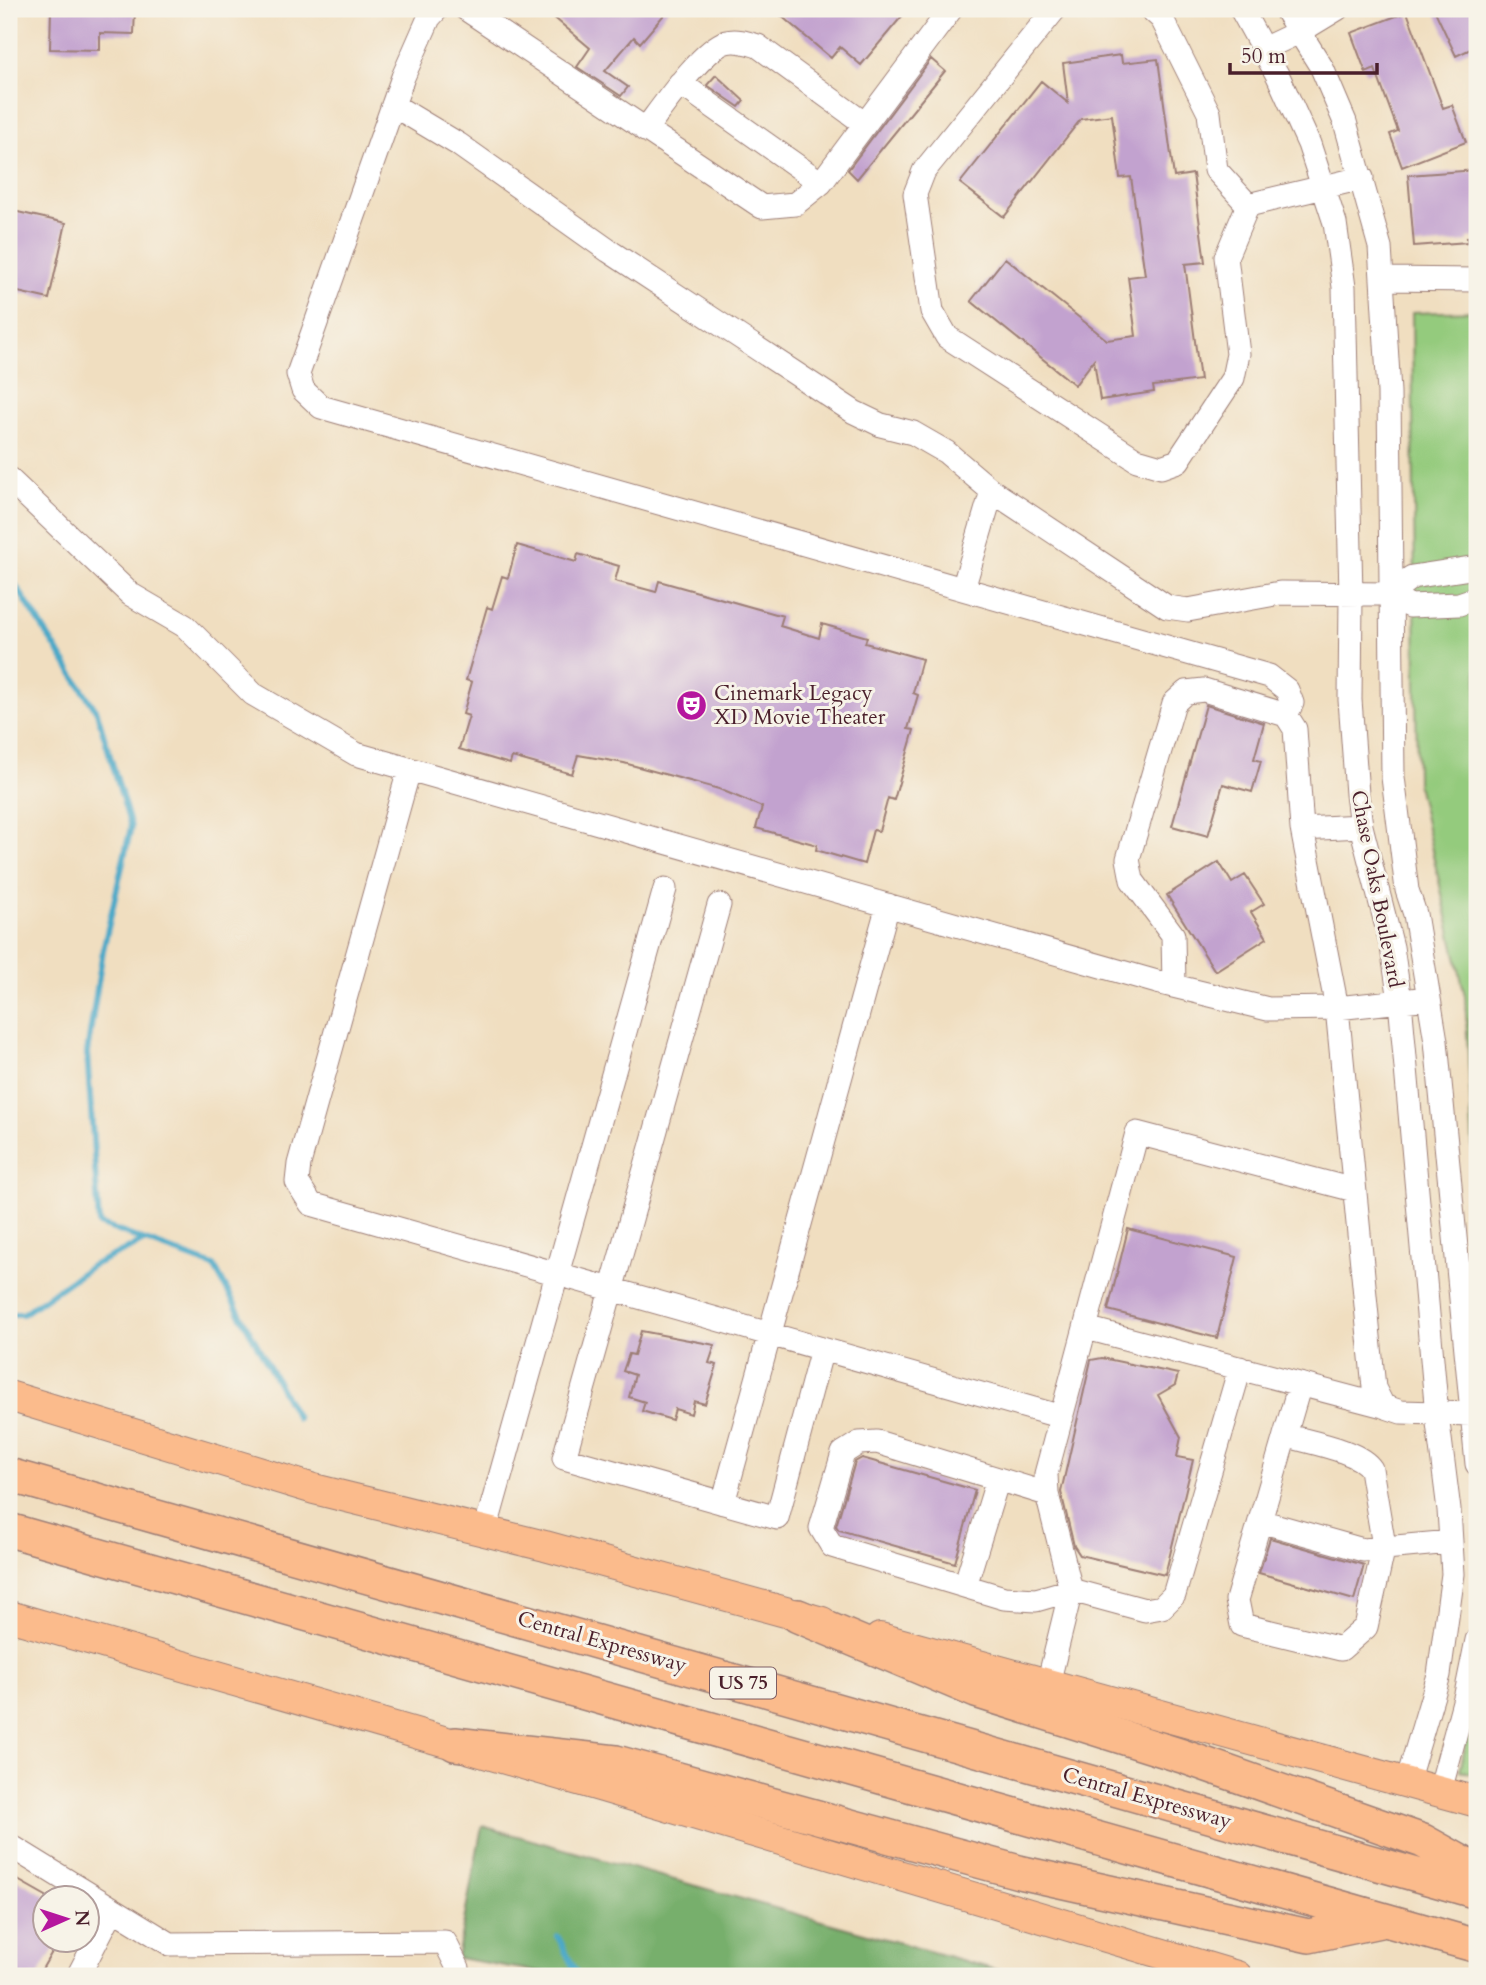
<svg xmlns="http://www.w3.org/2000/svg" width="1486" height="1985" font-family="Cardo,serif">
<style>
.green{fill:#94cb7d;stroke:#6f7554;stroke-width:2}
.forest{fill:#77af6c;stroke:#60674c;stroke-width:2}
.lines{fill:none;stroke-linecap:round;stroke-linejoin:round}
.stream{stroke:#48a8c7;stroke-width:6}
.building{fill:#c2a2cf}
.minor-casing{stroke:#9d7e76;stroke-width:25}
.major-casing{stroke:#9d7e76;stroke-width:32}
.highway-casing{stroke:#9d7e76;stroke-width:36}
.minor{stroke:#fff;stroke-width:23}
.major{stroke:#fbbb8c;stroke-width:30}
.highway{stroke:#fbbb8c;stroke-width:33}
.labels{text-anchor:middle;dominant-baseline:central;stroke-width:6;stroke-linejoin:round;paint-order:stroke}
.shield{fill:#f7f3e8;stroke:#7e5f64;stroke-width:2}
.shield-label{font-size:19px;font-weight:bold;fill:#4a1f2b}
.poi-label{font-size:21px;fill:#4a1f2b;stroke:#f7f3e8;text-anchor:start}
.street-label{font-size:21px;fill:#4a1f2b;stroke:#f7f3e8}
</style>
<rect width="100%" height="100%" fill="#f7f3e8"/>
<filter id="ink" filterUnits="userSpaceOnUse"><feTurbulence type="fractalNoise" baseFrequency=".0143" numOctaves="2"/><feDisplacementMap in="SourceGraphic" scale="14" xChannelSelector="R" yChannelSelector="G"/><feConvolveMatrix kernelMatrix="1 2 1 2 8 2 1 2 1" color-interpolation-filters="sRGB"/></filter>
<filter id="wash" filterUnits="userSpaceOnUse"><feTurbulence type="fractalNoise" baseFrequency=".00686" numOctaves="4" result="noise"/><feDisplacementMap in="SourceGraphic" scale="28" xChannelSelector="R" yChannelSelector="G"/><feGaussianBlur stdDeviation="1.57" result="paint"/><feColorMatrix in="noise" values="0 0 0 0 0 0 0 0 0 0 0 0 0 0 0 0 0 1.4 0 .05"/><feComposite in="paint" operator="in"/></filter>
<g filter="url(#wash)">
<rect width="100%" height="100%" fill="#f0dec0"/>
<path class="green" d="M1477 311V1229L1465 996 1417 784 1412 313Z
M1477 1693V1776L1460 1770Z"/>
<path class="forest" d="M482 1826 1018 1976H564L457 1958Z"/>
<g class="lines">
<path class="stream" d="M9 575 97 712 131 827 103 950 87 1053 99 1224 214 1266 297 1418
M9 1314H23L93 1265 145 1241
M558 1937 578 1976"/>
</g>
<g id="blocks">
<path class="building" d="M51 9H135L134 34 100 33V50L50 49Z
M544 9H669L640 43 634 37 605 71 628 87 621 96 577 67 590 48Z
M773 9H908L861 65 840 47 831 58Z
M1434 9H1477V46L1456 56Z
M1407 12 1443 108 1452 105 1466 142 1402 167 1390 134 1398 131 1375 69 1366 73 1351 33Z
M1121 55 1122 63 1158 59 1174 177 1193 174 1205 262 1185 264 1200 380 1153 386 1154 392 1100 400 1094 360 1075 385 971 301 1005 258 1107 340 1136 336 1128 277 1145 275 1131 177 1120 178 1112 115 1081 119 1004 217 960 183 1041 81 1068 103 1063 63Z
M931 59 945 71 857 179 848 170Z
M716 75 744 101 739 107 707 85Z
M1477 170V237L1467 238 1468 242 1414 246 1408 175Z
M9 210 66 223 49 299 9 290Z
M517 545 576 562 578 554 619 566 615 581 656 592 659 581 783 616 780 626 819 638 822 624 867 637 865 643 922 659 913 693 918 695 908 729 914 730 894 800 888 798 879 831 873 830 864 864 816 850 817 845 756 828 762 807 719 789 624 763 578 755 572 774 512 757 510 764 459 749 469 716 463 714 472 682 466 680 487 607 492 609 502 576 508 578Z
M1206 705 1264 723 1254 759 1261 761 1252 792 1223 784 1208 836 1172 826Z
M1219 862 1232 883 1245 875 1264 904 1251 912 1267 938 1215 971 1167 895Z
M1128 1229 1237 1257 1217 1338 1108 1310Z
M641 1331 715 1345 709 1363 717 1365 705 1404 694 1401 691 1414 675 1409 672 1420 642 1411 645 1402 629 1397 635 1375 623 1371 629 1354 634 1355Z
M1102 1358 1178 1374 1175 1385 1158 1395 1181 1437 1177 1457 1193 1460 1165 1575 1080 1555 1074 1546 1061 1492 1091 1360Z
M862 1458 975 1490 955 1563 839 1530 836 1526 855 1462Z
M1270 1538 1364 1565 1354 1600 1259 1573Z
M9 1875 46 1896V1940H59L38 1976H9Z"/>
</g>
</g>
<g filter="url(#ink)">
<use href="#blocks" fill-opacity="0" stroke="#9d7e76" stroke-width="2"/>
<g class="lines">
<defs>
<path id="minor" d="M437 9 429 18 403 77 298 374 303 390 321 407 1269 676 1287 690 1292 703 1286 715
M466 9 762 207 795 204 821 183 951 9
M1055 9 924 171 915 194 932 311 947 337 1137 460 1161 467 1178 461 1233 378 1238 354 1226 257 1248 205
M1151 9 1162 19 1209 113 1216 170 1248 205 1362 178
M1241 9 1278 76 1309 144 1335 223 1344 287 1351 595 1350 700 1357 794 1361 826 1392 947 1400 1001 1437 1415 1449 1510 1453 1574 1439 1675 1407 1782
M1285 9 1322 68 1345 122 1380 247 1389 392 1393 777 1407 890 1415 914 1436 1041 1477 1464
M1263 49 1299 32 1337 9
M680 83 821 183
M393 105 458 144 609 251 854 412 881 425 913 433 946 452 992 491
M645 130C661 109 702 49 726 42 737 39 748 43 758 46L865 124
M1383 279 1477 280
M9 479 130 594 185 626 253 694 356 754 1157 982 1268 1009 1337 1008 1429 998
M963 589 992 491 1167 607 1188 610 1280 593 1389 594 1410 606 1459 604 1477 598
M1389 594 1412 577 1477 567
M409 770 299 1164 297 1182 311 1204 1062 1417
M1302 829 1361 826
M719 905 564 1458 777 1518 822 1349
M1174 986 1173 935 1132 880 1128 859 1174 703 1186 692 1204 690 1286 715 1295 729 1302 829 1337 1008 1374 1388 1383 1406 1401 1412 1472 1414
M1086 1328 1383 1406
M1300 1384 1260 1521 1363 1550 1451 1542
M1047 1494 877 1442 859 1443 843 1453 821 1528 832 1546 1004 1598 1036 1600 1071 1590 1145 1610 1162 1607 1174 1595 1240 1368
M723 1503 888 905
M1260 1521 1237 1600 1242 1625 1341 1649 1366 1627 1384 1546 1371 1469C1359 1450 1307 1442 1285 1435
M485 1531 665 889
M965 1586 998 1479
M1048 1684 1071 1590 1047 1494 1046 1474 1137 1133 1354 1190
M1440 1791 1466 1694 1477 1640
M9 1845 170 1944 445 1942 458 1968V1976
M78 1976 113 1909"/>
<path id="major" d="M9 1396 314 1489 545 1546 822 1622
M9 1616 603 1787 1237 1976
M880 1638 1477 1802"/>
<path id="highway" d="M9 1475 1477 1892
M9 1530 1477 1946
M798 1616 976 1691 1182 1756 1423 1841 1477 1871
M455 1744 616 1762 1019 1872 1309 1936 1380 1921"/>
</defs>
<use href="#minor" class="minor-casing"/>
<use href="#major" class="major-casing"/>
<use href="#highway" class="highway-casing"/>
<use href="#minor" class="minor"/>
<use href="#major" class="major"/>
<use href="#highway" class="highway"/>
</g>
</g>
<defs>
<symbol id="theatre-disc" viewBox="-11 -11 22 22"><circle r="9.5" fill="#b5179e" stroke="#f7f3e8"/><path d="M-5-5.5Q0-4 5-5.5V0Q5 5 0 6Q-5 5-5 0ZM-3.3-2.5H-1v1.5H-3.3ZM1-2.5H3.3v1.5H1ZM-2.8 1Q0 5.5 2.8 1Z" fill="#fff"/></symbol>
</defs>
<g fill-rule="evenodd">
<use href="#theatre-disc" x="674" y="688" width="35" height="35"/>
</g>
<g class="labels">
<rect class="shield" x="710" y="1667.5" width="66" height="31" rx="5"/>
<g class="shield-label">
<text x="743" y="1683">US 75</text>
</g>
<g class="poi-label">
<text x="714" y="693">Cinemark Legacy<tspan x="714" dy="24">XD Movie Theater</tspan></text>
</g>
<g class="street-label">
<text transform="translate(1377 889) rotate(79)">Chase Oaks Boulevard</text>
<text transform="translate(602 1642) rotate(16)">Central Expressway</text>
<text transform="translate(1147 1798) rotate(16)">Central Expressway</text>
</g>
</g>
<rect width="1486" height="1985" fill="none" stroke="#f7f3e8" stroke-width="35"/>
<g transform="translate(66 1919) rotate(87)"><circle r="33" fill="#f7f3e8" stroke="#b29e9c" stroke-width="2"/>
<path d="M0-5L12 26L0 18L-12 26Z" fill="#b5179e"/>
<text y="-10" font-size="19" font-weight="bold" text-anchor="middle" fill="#4a1f2b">N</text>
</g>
<path d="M1230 63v10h147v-10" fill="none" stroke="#4a1f2b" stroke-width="3.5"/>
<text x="1241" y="63" font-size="21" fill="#4a1f2b" stroke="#f7f3e8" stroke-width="5" paint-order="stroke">50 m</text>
</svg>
